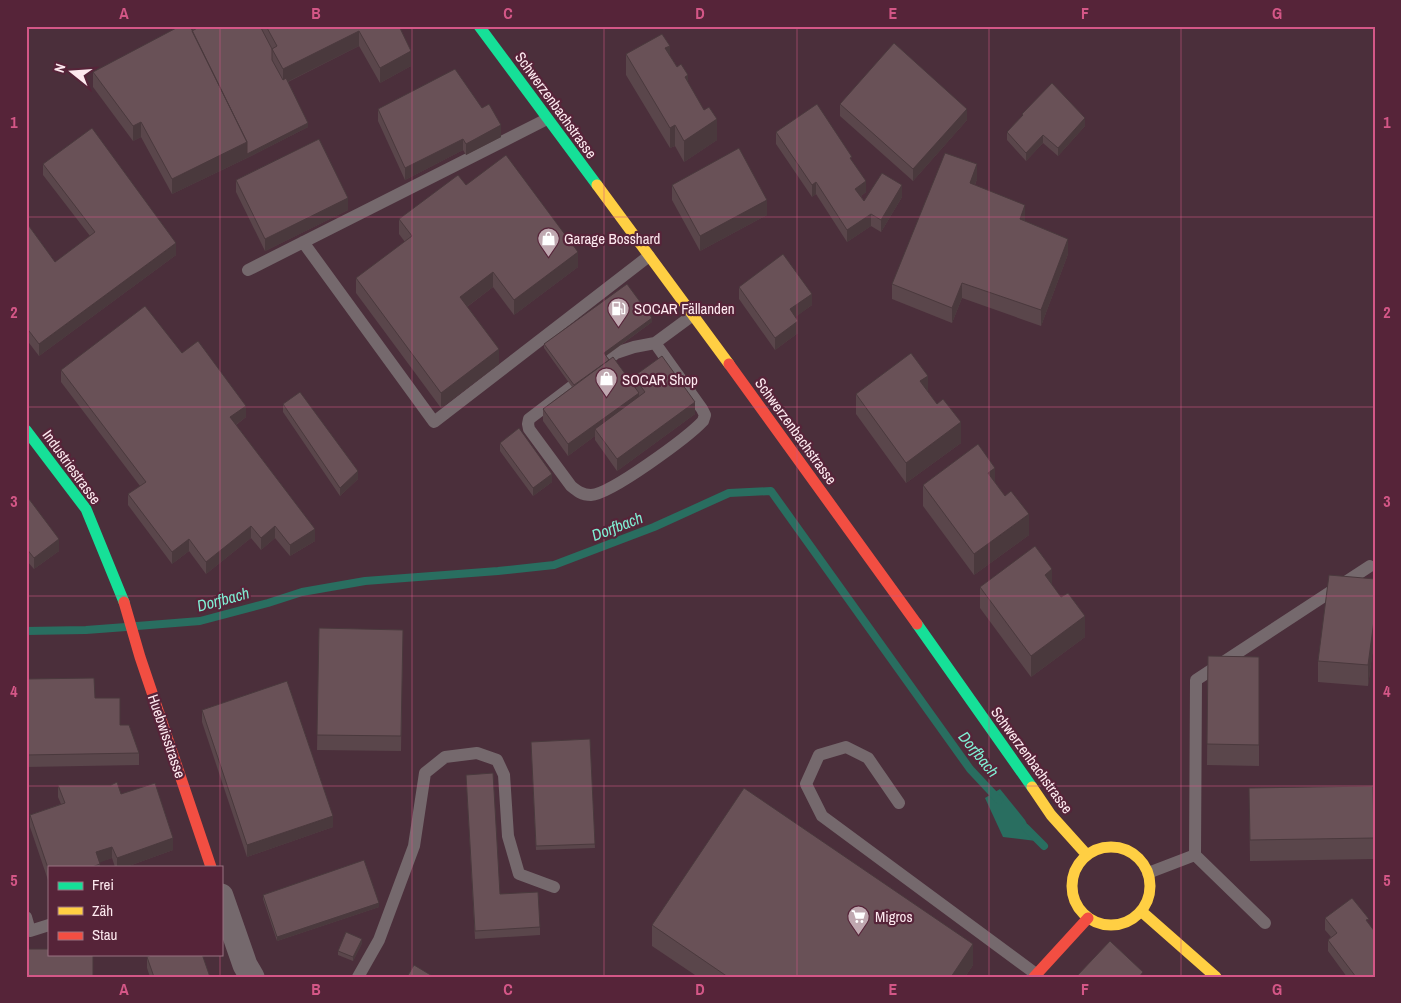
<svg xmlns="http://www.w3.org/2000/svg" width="1401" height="1003" font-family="'Archivo Narrow',sans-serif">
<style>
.water{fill:#296e60}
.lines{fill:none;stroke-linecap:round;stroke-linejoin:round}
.stream{stroke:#296e60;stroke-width:8}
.lane{stroke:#75696d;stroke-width:12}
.street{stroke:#75696d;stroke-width:25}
.fast{stroke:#16e098;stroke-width:11}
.slow{stroke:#ffcf43;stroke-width:11}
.jam{stroke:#f24e42;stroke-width:11}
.wall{fill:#5a464b}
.shaded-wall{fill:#4a393d}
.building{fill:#695157;stroke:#4a393d}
.grid{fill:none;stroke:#d45787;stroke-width:1;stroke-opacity:0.55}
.labels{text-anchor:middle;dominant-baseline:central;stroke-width:4.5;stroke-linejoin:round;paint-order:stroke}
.street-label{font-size:15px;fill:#fde9ef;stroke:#562439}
.poi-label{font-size:15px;fill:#fde9ef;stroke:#562439;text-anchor:start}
.water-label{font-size:16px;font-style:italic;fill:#7feed3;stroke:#562439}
.neatline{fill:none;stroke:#d45787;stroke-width:2}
.grid-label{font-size:16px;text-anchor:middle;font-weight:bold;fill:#d45787}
</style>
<rect width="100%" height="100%" fill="#4b2f3b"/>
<path class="water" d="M1000 789 1025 820 1036 841 1003 837 985 798Z"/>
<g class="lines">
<path class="stream" d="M137 626 200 621 268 603 302 592 365 581 498 571 554 565 654 527 729 493 771 491 970 769 999 800
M26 631 86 630 126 627
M1026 828 1044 846"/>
<path class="lane" d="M303 242 434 422 649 256
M248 270 547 119
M655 343 634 347 616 353 529 419 528 424 529 429 571 486C577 491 582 495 591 495 611 494 688 437 703 421L705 415 702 409 655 343 693 315
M899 803 868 758 846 747 819 755 806 784 822 816 1036 974
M1195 855 1265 923
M1148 873 1195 855 1196 680 1370 566
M26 917 30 931 49 925
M358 977 379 940 414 846 425 773 445 757 477 753 497 760 504 775 508 836 519 874 554 887"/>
<path class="street" d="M221 896 245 965 252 977"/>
<path class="fast" d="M479 26 597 185
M26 430 86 509 124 602
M917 624 1032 787"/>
<path class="slow" d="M597 185 729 364
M1032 787 1051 815 1087 855
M1072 886a39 39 0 1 1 78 0a39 39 0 1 1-78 0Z
M1141 911 1216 977"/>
<path class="jam" d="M729 364 917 624
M124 602 140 657 211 867
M1034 977 1088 918"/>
</g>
<path class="wall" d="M201 26H399L411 66 380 83 359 46 288 82 308 127 247 158 172 194 141 137 133 141 93 87V72Z
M626 54 670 56 688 83 717 140 684 162 675 146 670 148 626 75Z
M840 104 967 120 913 181 840 116Z
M378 109 501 137 466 155 463 150 405 180 378 121Z
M1022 114 1085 126 1058 156 1043 143 1026 161 1007 140V132L1022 116Z
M776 132 852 161 866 192 861 196 864 201 902 197 881 232 871 226 847 242 816 194 812 197 776 144Z
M43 164 176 255 39 356 26 339V222L55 262 90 236 43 175Z
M977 179 975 185 1025 220V221L1068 254 1041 326 962 298 952 323 892 299V284Z
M236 180 348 210 265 251 236 192Z
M466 185 578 267 514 315 493 287 467 307 499 364 441 408 356 293V278L405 242 399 234V219Z
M672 185 767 215 700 251 672 200Z
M739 287 812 305 795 317 798 333 775 350 739 299Z
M652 322 606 356 636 389V380L695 414 617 471 595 440V436L568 456 543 421V409L572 387 544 348V344Z
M182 353 246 417 236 425 315 541 290 556 275 538 261 550 251 538 206 574 189 551 172 564 128 505V494L140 486 61 382V370Z
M928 392 961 443 906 483 856 414V394Z
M283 404 358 479 340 496 283 412Z
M500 443 552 482 533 496 500 451Z
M995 483 1029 535 974 575 923 506V485Z
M26 495 59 551 34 569 26 560Z
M1375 579V634L1368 686 1318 682V661Z
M1052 585 1061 597 1085 637 1031 677 980 608V587Z
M319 628 403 630 401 751 317 750Z
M1208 656 1259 657V766L1207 765Z
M26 679 95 698 120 725 139 753V765L26 767Z
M202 710 333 827 247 857 202 722Z
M590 739 595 848 536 850 531 742Z
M466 775 500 894 540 927V935L475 939Z
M58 785 121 794 173 850 126 867H115L112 858 99 862 100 867H49V883L30 827V815L61 804 58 797Z
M1249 788 1374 838V859L1250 861Z
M263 895 379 907 277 941 263 899Z
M1325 918 1369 923 1375 977H1347L1328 951V940L1331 937 1325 930Z
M652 925 973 965 965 977H698L652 946Z
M362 943 353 961 338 955V951Z
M147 957 210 977H150L147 968Z"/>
<path class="shaded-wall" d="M359 31V46L283 84V69Z
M670 46V67L665 48Z
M411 51V66L380 83V68Z
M688 75V96L685 77Z
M967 109V120L913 181V169Z
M1085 118V126L1058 156V148Z
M717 119V140L684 162V141Z
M141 122V137L133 141V126Z
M308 123V127L247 158 172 194V179L247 142Z
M501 125V137L466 155V144Z
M675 125V146L670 148V128Z
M1043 135V143L1026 161V153Z
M463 139V150L405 180V168Z
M977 164V179L970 198V183Z
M866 181V192L855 201V189Z
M816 182V194L812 197V185Z
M902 185V197L881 232V220Z
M348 198V210L265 251V239Z
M767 200V215L700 251V236Z
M1025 205V220L1020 234V219Z
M871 214V226L847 242V230Z
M1068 239V254L1041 326V310Z
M176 243V255L39 356V344Z
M578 252V267L514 315V300Z
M493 272V287L460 312V297Z
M962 283V298L952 323V308Z
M812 294V305L790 321V309Z
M652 318V322L604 357V353Z
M798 321V333L775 350V338Z
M499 349V364L441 408V393Z
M928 376V397L920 381Z
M639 393V405L595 429V436L568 456V444Z
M695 402V414L617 471V459Z
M246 406V417L230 429V417Z
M961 422V443L906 483V463Z
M995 468V488L988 473Z
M358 471V479L340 496V488Z
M552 474V482L533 496V488Z
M1029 514V535L974 575V554Z
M251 526V538L206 574V562Z
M275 526V538L261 550V538Z
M315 529V541L290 556V545Z
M59 539V551L34 569V558Z
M189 539V551L172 564V552Z
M1052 569V590L1045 575Z
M1375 613V634L1368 686V665Z
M1085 616V637L1031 677V656Z
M333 816V827L247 857V845Z
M173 838V850L126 867H117V858Z
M112 847V858L96 864V852Z
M379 903V907L277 941V937Z
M362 939V943L353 961V957Z
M973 944V965L965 977H951Z"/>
<path class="building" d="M180 26H190L247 142 172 179 141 122 133 126 93 72Z
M201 26H260L272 49V60L283 80 286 78 308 123 247 154V142L192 31Z
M266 26H399L411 51 380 68 359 31 283 69 272 49 277 46Z
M662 34 670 46 665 48 677 67 681 64 688 75 685 77 704 110 709 107 717 119 684 141 675 125 670 128 626 54Z
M894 43 967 109 913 169 840 104Z
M455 69 482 108 489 104 501 125 466 144 463 139 405 168 378 109Z
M1052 83 1085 118 1058 148 1043 135 1026 153 1007 132 1023 115 1022 114Z
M817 104 852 157 850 158 866 181 855 189 864 201 882 173 902 185 881 220 871 214 847 230 816 182 812 185 776 132Z
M92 128 176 243 39 344 26 327V222L55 262 95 232 43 164Z
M319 139 348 198 265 239 236 180Z
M739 148 767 200 700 236 672 185Z
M945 153 977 164 970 183 1025 205 1020 219 1068 239 1041 310 962 283 952 308 892 284Z
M506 155 578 252 514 300 493 272 460 297 499 349 441 393 356 278 412 236 399 219 458 175 466 185Z
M783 254 812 294 790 309 798 321 775 338 739 287Z
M627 284 652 318 604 353 609 360 574 385 544 344Z
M145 306 182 353 198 341 246 406 230 417 315 529 290 545 275 526 261 538 251 526 206 562 189 539 172 552 128 494 146 482 61 370Z
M911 353 928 376 920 381 937 404 943 399 961 422 906 463 856 394Z
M662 356 695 402 617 459 595 429 645 392 636 380 637 374Z
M613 357 639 393 568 444 543 409Z
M300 392 358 471 340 488 283 404Z
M519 428 552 474 533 488 500 443Z
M978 444 995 468 988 473 1005 496 1011 491 1029 514 974 554 923 485Z
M26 495 59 539 34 558 26 548Z
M1035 546 1052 569 1045 575 1061 597 1068 593 1085 616 1031 656 980 587Z
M1329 575 1375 579V613L1368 665 1318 661Z
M319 628 403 630 401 736 317 735Z
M1208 656 1259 657V745L1207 744Z
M94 678 95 698H120V725H129L139 753 26 755V679Z
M287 681 333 816 247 845 202 710Z
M590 739 595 844 536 846 531 742Z
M493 773 500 894 538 892 540 927 475 931 466 775Z
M117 782 121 794 155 783 173 838 117 858 112 847 96 852 100 864 92 867H49V871L30 815 65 803 58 785H111Z
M1373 786 1374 838 1250 840 1249 788Z
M744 788 973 944 951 977H728L652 925Z
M364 860 379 903 277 937 263 895Z
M1352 898 1369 919 1366 920 1375 932V977H1356L1328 940 1337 933 1325 918Z
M346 932 362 939 353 957 338 951Z
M1110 941 1143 972 1139 977H1076Z
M26 949H49V954H93V977H26Z
M154 954H202L210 977H154L147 957Z
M414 965 434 977H407Z"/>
<path class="grid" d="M220 26V867M412 26V977M604 26V977M797 26V977M989 26V977M1181 26V977M26 217H1375M26 407H1375M26 596H1375M26 786H1375M220 954V977"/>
<defs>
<symbol id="shop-pin" viewBox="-11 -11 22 30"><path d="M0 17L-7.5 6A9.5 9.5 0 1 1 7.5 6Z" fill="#bfa8b0" stroke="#562439"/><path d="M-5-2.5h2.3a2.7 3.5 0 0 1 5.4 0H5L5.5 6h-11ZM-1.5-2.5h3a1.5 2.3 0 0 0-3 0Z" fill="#fff"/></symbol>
<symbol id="fuel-pin" viewBox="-11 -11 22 30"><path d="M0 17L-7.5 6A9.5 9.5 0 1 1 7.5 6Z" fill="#bfa8b0" stroke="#562439"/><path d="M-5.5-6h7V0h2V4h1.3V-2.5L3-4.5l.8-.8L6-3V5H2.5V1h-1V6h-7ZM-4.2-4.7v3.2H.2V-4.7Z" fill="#fff"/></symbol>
<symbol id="supermarket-pin" viewBox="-11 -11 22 30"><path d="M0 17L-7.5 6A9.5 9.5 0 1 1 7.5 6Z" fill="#bfa8b0" stroke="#562439"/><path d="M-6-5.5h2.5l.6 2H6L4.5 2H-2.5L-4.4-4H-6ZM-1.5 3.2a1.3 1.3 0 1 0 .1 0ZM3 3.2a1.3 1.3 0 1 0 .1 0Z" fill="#fff"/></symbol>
</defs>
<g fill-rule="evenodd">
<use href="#shop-pin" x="536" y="226" width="25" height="34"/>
<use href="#fuel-pin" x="606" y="296" width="25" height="34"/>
<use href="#shop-pin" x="594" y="366" width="25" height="34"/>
<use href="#supermarket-pin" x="846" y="904" width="25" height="34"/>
</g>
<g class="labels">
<g class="street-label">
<text transform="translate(556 105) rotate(54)">Schwerzenbachstrasse</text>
<text transform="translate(796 431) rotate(54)">Schwerzenbachstrasse</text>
<text transform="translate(72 467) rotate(54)">Industriestrasse</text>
<text transform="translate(167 736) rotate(71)">Huebwisstrasse</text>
<text transform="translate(1032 760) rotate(54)">Schwerzenbachstrasse</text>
</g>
<g class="poi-label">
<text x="564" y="238">Garage Bosshard</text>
<text x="634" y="308">SOCAR Fällanden</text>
<text x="622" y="379">SOCAR Shop</text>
<text x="875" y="916">Migros</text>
</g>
<g class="water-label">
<text transform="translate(617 526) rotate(-21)">Dorfbach</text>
<text transform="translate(223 599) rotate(-15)">Dorfbach</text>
<text transform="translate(979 754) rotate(51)">Dorfbach</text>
</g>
</g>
<rect width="1401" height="1003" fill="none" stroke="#562439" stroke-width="55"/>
<rect x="48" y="866" width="175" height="90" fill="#562439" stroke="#997382"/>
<rect x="58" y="882" width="25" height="8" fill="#16e098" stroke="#997382"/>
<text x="92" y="890" font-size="15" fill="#fde9ef">Frei</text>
<rect x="58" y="907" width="25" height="8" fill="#ffcf43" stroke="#997382"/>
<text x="92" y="916" font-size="15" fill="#fde9ef">Zäh</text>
<rect x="58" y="932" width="25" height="8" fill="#f24e42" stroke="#997382"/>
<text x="92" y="940" font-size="15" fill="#fde9ef">Stau</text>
<g transform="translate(72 72) rotate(287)" stroke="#562439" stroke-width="4" paint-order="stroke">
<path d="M0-4L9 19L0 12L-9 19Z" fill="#fde9ef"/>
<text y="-8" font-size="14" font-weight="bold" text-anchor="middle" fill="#fde9ef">N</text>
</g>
<rect x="28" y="28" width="1346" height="948" class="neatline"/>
<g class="grid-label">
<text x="124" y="19">A</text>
<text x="316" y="19">B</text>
<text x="508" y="19">C</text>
<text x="700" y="19">D</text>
<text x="893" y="19">E</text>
<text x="1085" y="19">F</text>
<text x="1277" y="19">G</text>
<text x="14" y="128">1</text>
<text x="1387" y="128">1</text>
<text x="14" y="318">2</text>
<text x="1387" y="318">2</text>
<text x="14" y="507">3</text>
<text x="1387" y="507">3</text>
<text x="14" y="697">4</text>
<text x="1387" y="697">4</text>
<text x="14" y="886">5</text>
<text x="1387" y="886">5</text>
<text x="124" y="995">A</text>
<text x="316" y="995">B</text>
<text x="508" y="995">C</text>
<text x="700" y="995">D</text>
<text x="893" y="995">E</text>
<text x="1085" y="995">F</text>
<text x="1277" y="995">G</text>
</g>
</svg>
